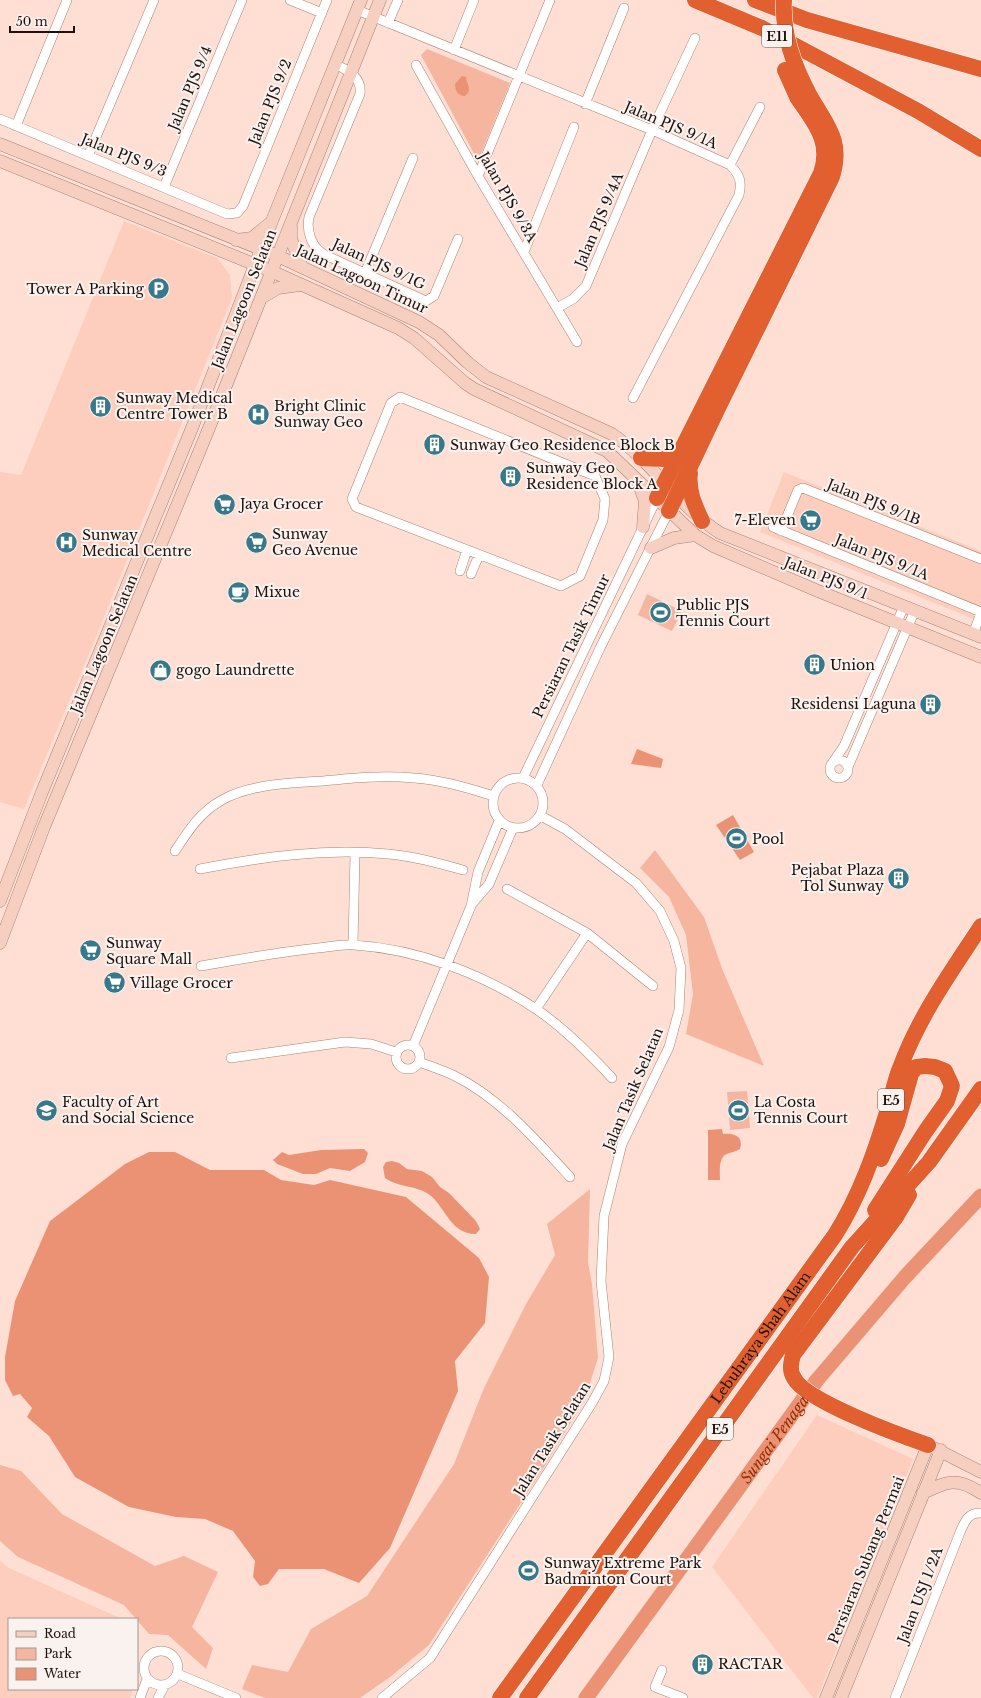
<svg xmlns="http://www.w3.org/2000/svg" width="981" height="1698" font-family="'Libre Baskerville',serif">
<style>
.built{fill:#fdcebe}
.green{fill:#f5b59f}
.water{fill:#eb9274}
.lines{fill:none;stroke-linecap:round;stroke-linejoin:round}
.river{stroke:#eb9274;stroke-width:15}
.street-casing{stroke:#a68377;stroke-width:10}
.secondary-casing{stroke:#a68377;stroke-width:13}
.highway-casing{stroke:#fff;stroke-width:17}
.street{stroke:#fff;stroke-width:9}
.secondary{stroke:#f6cfc1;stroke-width:12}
.highway{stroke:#e25f2f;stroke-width:16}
.highway-bridge-casing{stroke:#fff;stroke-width:17;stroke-linecap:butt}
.highway-bridge{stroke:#e25f2f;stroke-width:16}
.labels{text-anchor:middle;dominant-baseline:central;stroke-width:4;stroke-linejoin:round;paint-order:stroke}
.shield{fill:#faf2ef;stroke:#605450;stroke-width:1}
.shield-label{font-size:13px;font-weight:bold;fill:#1e110c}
.street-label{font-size:14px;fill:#1e110c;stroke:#faf2ef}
.poi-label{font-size:14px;fill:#1e110c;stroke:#faf2ef;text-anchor:start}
.water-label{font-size:15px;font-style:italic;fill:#952e00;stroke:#faf2ef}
</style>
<rect width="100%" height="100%" fill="#ffdfd4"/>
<path class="built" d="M124 221 217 258 230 275 232 298 96 637 24 809 0 802V472L21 475Z
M784 472 981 551V622L760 532Z
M817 1415 913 1459 817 1698H813L712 1567Z
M0 1561 9 1568 122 1619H9V1689H133L130 1698H0Z"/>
<path class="green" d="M427 49 510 83 478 161 421 55Z
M647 594 682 611 672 631 638 615Z
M655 850 704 917 723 971 764 1066 686 1034 693 994 686 935 669 897 640 868Z
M747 1091 750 1128 730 1130 727 1092Z
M590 1189 588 1262 592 1285 598 1358 584 1401 544 1467 429 1645 390 1677 360 1698H265L242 1689 252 1665 288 1672 311 1629 367 1596 454 1464 484 1388 526 1304 555 1255 547 1224Z
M0 1465 21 1471 62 1514 155 1566 184 1556 218 1572 192 1627 213 1648 206 1669 168 1635 149 1634 124 1605 18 1557 0 1541Z"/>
<path class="water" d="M462 76 466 77C467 86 473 89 465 96 458 96 455 91 455 84Z
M637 749 663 759 661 768 631 764Z
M733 815 754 852 740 860 716 825Z
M722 1129 723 1134C734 1133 744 1136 740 1149 735 1152 732 1152 727 1154 718 1157 720 1172 720 1180H708V1130Z
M364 1149 368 1153 365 1162 350 1171 330 1168 316 1174H303L277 1164 273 1160 282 1152 289 1155 321 1150Z
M149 1152H175L210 1170H264L281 1180 314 1185 330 1180 406 1197 479 1258 489 1277 485 1323 455 1361 458 1391 390 1548 359 1583 324 1569H279L268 1584 260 1586 253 1577 255 1561 233 1531 205 1519 176 1517 129 1507 75 1477 49 1436 27 1417 32 1408 20 1394 13 1396 5 1380V1357L15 1301 50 1221 125 1164Z
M392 1161 399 1163 407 1169 422 1171 432 1177 440 1187 449 1193 476 1221 480 1229 476 1234C451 1234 446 1209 431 1196 418 1185 399 1188 385 1178L383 1167 386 1162Z"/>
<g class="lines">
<path class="river" id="s1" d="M586 1698 817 1380 905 1277 981 1196"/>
<defs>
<path id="street" d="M290 0 322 13
M357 10 652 130 730 165C740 175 742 182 739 195L633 398
M388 23 398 0
M454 50 474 0
M335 64C349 71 362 77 360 94L309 217C306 232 312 248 325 255L426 301 434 296 458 239
M416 65 478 176 577 342
M585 104 624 8
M0 119 227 214 237 213 243 206 327 0
M16 126 67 0
M88 156 154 0
M730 165 760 107
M478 176 550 0
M164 187 242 0
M524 252 574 127
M365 273 413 158
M557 308 573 299 586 286 652 130 695 38
M400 397 595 476 605 499 603 520 580 576 561 586 356 507 352 499 391 403Z
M773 527 981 612
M781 531 798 490 803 488 981 559
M460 571 467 550
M471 574 479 555
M973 634 981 613
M830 769a9 9 0 1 1 18 0a9 9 0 1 1-18 0Z
M833 762 844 746 904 606
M848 767 915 610
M493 803a25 25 0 1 1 50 0a25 25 0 1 1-50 0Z
M523 778 657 498
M537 785 600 648 669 511
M175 851C188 831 200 812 222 800 249 784 292 783 323 781 353 778 383 775 414 778 442 780 467 788 494 796
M200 869C262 857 324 848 388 854 413 856 438 863 463 870
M507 889 587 933 653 986
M471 905 489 884 513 828
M353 945 355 853
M201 966C240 959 279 952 318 948 330 947 343 944 354 945 418 949 483 974 536 1009 564 1028 589 1053 612 1078
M536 1009 587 933
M396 1057a12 12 0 1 1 24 0a12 12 0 1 1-24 0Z
M413 1046 471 906 478 872 499 821
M231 1058 345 1042 371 1044 396 1052
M419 1062C430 1066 442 1070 453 1075 500 1098 535 1139 570 1177
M144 1668a17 17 0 1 1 34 0a17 17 0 1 1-34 0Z
M662 1670 655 1687 683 1698
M178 1674 236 1698
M140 1698 147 1679
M158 1698 165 1685
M382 1698 430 1658 592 1403 604 1381 609 1357 601 1281 604 1216 622 1144 669 1047 679 1010 681 968 674 941 660 911 636 883 565 829 541 816
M895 1698 961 1530C965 1521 969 1512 981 1513"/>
<path id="secondary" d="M0 144 278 256 419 322 439 335 467 362 486 377 612 434C653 462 678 506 720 533L981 637
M0 161 271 271 398 328 414 338 465 383 474 389 607 451 695 535 713 546 818 591 981 657
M291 227V239L302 267
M236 240 252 238 269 224
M261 298 278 288 300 285
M638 482 645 501 643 527
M651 548 674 538 695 535
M0 901 42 792 192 428 272 221 361 0
M0 943 44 827 207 433 380 0
M923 1493C948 1481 957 1477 981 1493
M826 1698 928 1445 981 1472
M841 1698 941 1450"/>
<g id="highway">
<path d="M695 0 762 28 918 111 981 149"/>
<path d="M755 0 807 20 981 69"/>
<path d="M641 458 664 459 683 450"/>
<path d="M690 473C688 491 694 504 702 521"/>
<path d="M657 498 821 173C832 141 814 123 797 97"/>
<path d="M669 511 718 408 832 177C843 141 828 127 810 96"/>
<path d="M909 1195 896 1217 793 1355C791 1363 789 1370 794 1378 805 1401 902 1436 928 1445"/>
<path d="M875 1210 925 1132 947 1101 952 1086 945 1071 935 1067 925 1066 916 1067 911 1074 897 1124 881 1159"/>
<path id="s2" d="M500 1698 835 1235C859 1197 874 1155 887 1112 892 1098 894 1082 900 1068 919 1016 951 972 981 926"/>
<path d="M527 1698 852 1247 929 1162 981 1089"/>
</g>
</defs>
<use href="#street" class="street-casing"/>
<use href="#secondary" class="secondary-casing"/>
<use href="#highway" class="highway-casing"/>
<use href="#street" class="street"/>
<use href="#secondary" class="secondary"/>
<use href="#highway" class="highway"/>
<defs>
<path id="highway-bridge" d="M784 0C782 35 794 66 810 96
M785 70 797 97"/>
</defs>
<use href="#highway-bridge" class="highway-bridge-casing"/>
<use href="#highway-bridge" class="highway-bridge"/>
</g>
<defs>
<symbol id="parking-disc" viewBox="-11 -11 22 22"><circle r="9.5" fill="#37788b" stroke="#faf2ef"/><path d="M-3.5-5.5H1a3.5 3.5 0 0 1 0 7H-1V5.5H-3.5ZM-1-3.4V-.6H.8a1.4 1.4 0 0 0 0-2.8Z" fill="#fff"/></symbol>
<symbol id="building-disc" viewBox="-11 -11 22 22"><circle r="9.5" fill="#37788b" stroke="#faf2ef"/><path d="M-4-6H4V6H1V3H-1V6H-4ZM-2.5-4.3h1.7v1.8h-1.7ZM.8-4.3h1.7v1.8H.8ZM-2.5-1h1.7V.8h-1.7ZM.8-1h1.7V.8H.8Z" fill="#fff"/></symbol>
<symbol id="hospital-disc" viewBox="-11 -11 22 22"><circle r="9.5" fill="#37788b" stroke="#faf2ef"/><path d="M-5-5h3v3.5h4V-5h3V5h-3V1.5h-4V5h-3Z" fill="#fff"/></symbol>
<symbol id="supermarket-disc" viewBox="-11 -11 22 22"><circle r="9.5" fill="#37788b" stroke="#faf2ef"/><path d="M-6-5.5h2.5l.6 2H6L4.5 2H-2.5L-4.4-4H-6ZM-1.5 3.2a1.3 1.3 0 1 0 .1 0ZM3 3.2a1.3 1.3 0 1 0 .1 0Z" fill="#fff"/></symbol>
<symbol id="cafe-disc" viewBox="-11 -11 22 22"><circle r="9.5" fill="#37788b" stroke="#faf2ef"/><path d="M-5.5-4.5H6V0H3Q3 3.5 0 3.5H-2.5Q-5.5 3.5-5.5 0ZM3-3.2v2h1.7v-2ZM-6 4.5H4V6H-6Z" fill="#fff"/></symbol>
<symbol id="stadium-disc" viewBox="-11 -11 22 22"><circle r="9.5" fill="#37788b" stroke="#faf2ef"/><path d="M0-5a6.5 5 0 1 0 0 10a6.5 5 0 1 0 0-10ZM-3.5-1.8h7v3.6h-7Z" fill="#fff"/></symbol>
<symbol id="shop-disc" viewBox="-11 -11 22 22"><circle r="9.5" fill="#37788b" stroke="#faf2ef"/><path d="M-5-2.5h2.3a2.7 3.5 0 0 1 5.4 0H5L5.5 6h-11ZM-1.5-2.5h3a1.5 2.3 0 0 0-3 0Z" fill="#fff"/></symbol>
<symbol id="university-disc" viewBox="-11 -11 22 22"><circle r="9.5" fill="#37788b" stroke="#faf2ef"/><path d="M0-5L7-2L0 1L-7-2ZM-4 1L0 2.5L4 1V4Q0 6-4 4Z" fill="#fff"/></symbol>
</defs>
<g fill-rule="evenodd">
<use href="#parking-disc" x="146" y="276" width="25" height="25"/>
<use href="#building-disc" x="88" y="394" width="25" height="25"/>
<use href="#hospital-disc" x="246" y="402" width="25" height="25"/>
<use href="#building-disc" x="422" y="432" width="25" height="25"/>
<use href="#building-disc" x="498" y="464" width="25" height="25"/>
<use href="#supermarket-disc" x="212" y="492" width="25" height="25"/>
<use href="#supermarket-disc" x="798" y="508" width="25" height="25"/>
<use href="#supermarket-disc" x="244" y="530" width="25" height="25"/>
<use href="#hospital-disc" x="54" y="530" width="25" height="25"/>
<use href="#cafe-disc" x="226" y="580" width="25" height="25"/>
<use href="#stadium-disc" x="648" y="600" width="25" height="25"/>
<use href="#building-disc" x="802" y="652" width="25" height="25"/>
<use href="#shop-disc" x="148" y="658" width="25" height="25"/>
<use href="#building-disc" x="918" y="692" width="25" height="25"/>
<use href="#stadium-disc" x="724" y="826" width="25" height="25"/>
<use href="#building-disc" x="886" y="866" width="25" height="25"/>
<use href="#supermarket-disc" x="78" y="938" width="25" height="25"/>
<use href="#supermarket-disc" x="102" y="970" width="25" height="25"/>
<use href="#university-disc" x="34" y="1098" width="25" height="25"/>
<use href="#stadium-disc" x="726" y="1098" width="25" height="25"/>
<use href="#stadium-disc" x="516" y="1558" width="25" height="25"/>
<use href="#building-disc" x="690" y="1652" width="25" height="25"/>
</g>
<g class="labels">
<g class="shield">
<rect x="762" y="25" width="30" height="22" rx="3"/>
<rect x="878" y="1089" width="26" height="22" rx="3"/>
<rect x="707" y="1418" width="26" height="22" rx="3"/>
</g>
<g class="shield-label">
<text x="777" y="36">E11</text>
<text x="891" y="1100">E5</text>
<text x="720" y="1429">E5</text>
</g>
<g class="street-label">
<text transform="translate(190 88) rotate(-67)">Jalan PJS 9/4</text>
<text transform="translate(270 102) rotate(-68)">Jalan PJS 9/2</text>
<text transform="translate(671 125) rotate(23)">Jalan PJS 9/1A</text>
<text transform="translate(124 155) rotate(22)">Jalan PJS 9/3</text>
<text transform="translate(508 197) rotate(60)">Jalan PJS 9/3A</text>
<text transform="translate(599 220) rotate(-67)">Jalan PJS 9/4A</text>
<text transform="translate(379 264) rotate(25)">Jalan PJS 9/1G</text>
<text transform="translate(362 279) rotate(25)">Jalan Lagoon Timur</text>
<text transform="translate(244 299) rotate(-68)">Jalan Lagoon Selatan</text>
<text transform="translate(874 502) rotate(22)">Jalan PJS 9/1B</text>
<text transform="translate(882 557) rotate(22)">Jalan PJS 9/1A</text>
<text transform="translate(826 578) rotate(22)">Jalan PJS 9/1</text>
<text transform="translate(104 644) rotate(-67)">Jalan Lagoon Selatan</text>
<text transform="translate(571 646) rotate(-64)">Persiaran Tasik Timur</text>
<text transform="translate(633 1089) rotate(-67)">Jalan Tasik Selatan</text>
<text stroke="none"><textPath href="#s2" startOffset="445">Lebuhraya Shah Alam</textPath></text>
<text transform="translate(552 1439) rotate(-58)">Jalan Tasik Selatan</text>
<text transform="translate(866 1560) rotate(-68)">Persiaran Subang Permai</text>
<text transform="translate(920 1595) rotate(-69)">Jalan USJ 1/2A</text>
</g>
<g class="poi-label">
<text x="144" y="289" text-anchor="end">Tower A Parking</text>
<text x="116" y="398">Sunway Medical<tspan x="116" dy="16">Centre Tower B</tspan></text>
<text x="274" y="406">Bright Clinic<tspan x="274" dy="16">Sunway Geo</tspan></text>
<text x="450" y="445">Sunway Geo Residence Block B</text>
<text x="526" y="468">Sunway Geo<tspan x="526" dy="16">Residence Block A</tspan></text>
<text x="240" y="504">Jaya Grocer</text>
<text x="796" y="520" text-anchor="end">7-Eleven</text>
<text x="272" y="534">Sunway<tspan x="272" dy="16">Geo Avenue</tspan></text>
<text x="82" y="535">Sunway<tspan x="82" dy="16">Medical Centre</tspan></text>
<text x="254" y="592">Mixue</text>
<text x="676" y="605">Public PJS<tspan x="676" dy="16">Tennis Court</tspan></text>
<text x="830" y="665">Union</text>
<text x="176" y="670">gogo Laundrette</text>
<text x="916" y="704" text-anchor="end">Residensi Laguna</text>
<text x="752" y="839">Pool</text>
<text x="884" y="870" text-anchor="end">Pejabat Plaza<tspan x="884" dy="16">Tol Sunway</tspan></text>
<text x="106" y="943">Sunway<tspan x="106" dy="16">Square Mall</tspan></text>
<text x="130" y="983">Village Grocer</text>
<text x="62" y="1102">Faculty of Art<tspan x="62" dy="16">and Social Science</tspan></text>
<text x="754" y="1102">La Costa<tspan x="754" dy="16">Tennis Court</tspan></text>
<text x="544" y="1563">Sunway Extreme Park<tspan x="544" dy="16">Badminton Court</tspan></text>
<text x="718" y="1664">RACTAR</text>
</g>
<g class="water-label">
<text stroke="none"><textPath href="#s1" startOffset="320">Sungai Penaga</textPath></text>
</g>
</g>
<rect x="8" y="1618" width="130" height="72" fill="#faf2ef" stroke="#a29894"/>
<rect x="16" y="1631" width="20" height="6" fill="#f6cfc1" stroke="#a29894"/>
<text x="44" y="1638" font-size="12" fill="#1e110c">Road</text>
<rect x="16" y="1648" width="20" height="12" fill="#f5b59f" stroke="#a29894"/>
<text x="44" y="1658" font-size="12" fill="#1e110c">Park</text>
<rect x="16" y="1668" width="20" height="12" fill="#eb9274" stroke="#a29894"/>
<text x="44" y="1678" font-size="12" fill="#1e110c">Water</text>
<path d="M10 26v6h64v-6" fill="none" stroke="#1e110c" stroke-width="2"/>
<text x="16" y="26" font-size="12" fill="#1e110c" stroke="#faf2ef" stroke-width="3" paint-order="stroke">50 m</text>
</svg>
